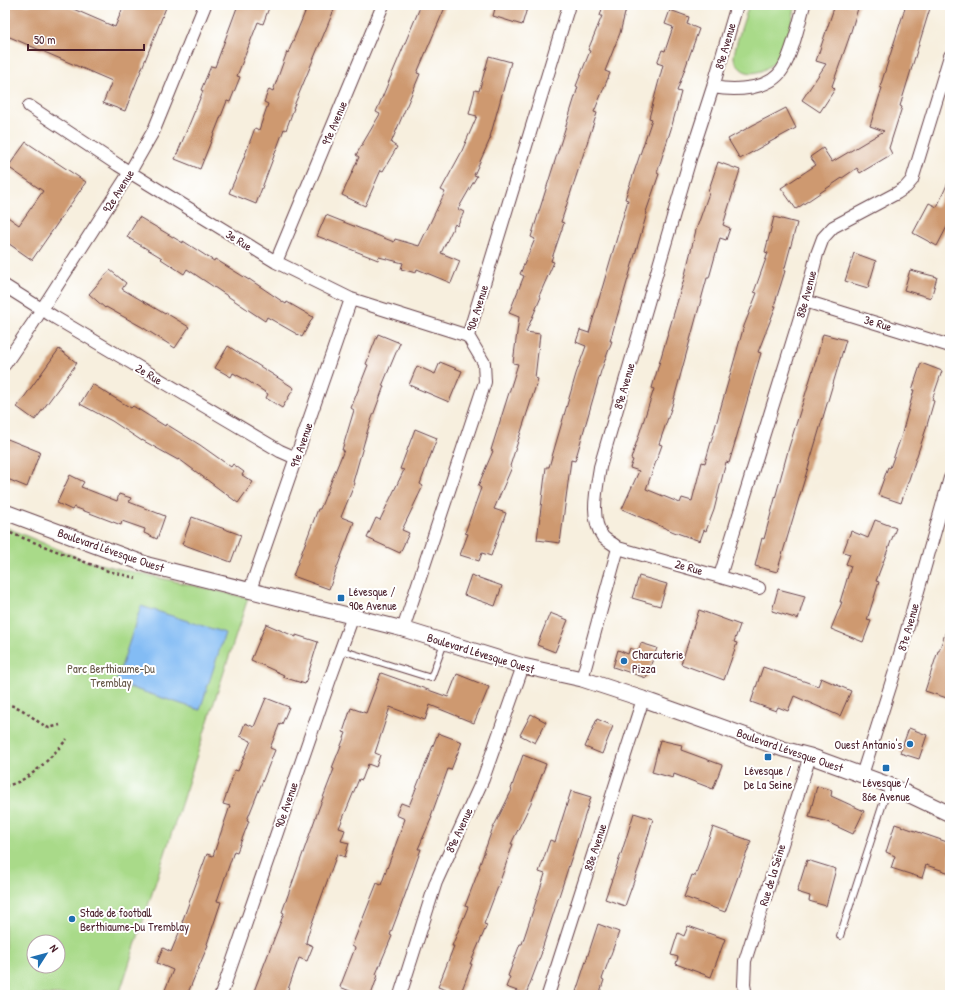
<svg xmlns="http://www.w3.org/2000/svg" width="955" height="1000" font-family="'Patrick Hand',sans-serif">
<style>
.green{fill:#a9da89;stroke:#7a7c5a;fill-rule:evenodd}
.water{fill:#83bcf4;stroke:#666e90}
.building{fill:#ce9970}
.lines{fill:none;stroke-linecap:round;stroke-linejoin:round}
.service-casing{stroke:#643e46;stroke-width:8}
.minor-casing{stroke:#643e46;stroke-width:14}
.tertiary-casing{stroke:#643e46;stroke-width:17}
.path{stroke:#643e46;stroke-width:2.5;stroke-dasharray:3 3;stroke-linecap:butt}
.service{stroke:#fff;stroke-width:6}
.minor{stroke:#fff;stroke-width:12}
.tertiary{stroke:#fff;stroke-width:15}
.poi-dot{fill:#1f6fb2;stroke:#fff;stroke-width:1.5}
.labels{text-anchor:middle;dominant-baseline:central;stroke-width:4;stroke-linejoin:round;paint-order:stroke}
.street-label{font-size:12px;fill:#4a1f2b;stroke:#fff}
.poi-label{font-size:12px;fill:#4a1f2b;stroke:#fff;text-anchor:start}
.park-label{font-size:12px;fill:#665747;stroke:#fff}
</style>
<rect width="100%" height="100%" fill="#fff"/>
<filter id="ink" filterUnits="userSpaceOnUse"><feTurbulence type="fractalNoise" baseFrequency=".025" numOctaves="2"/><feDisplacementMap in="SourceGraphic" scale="8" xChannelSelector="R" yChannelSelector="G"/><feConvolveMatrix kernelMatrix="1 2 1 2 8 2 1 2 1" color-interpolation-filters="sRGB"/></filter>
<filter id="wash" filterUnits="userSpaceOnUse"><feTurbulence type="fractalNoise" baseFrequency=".012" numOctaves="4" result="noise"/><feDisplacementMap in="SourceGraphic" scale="16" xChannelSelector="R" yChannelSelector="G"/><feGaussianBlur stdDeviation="0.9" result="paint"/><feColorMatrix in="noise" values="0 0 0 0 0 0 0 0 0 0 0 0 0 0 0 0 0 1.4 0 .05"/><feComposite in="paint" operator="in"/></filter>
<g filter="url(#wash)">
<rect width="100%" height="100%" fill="#f7efde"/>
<path class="green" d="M749 5H796C792 20 788 41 781 54 773 67 752 80 740 68 737 65 735 62 734 58 733 51 746 14 749 5Z
M5 527 86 561 248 598 119 995H5ZM34 942H58V966H34Z"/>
<path class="water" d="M141 606 225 633 200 710 116 683Z"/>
<g id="blocks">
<path class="building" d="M5 5H64L115 27 124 5H167L125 111 103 103 112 81 5 35Z
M238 5H270L263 24 258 22 237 76 240 77 230 102 227 101 200 169 175 159 203 91 201 90 211 66 215 67Z
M308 5H336L293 108H294L286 130 284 129 256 204 229 193 240 168 255 128 259 130 268 104 264 102 269 89 273 91 287 52 288 53Z
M421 5H446L417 73 420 74 391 143 397 147 383 171 381 170 365 206 342 195 359 157 356 155 380 114 376 112Z
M496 5H528L522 25 493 16Z
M603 5H627L620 33 605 71 610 73 594 112 597 113 561 222 564 223 551 261 554 262 539 296 541 297 526 332 540 334 535 378 538 379 510 466 512 467 494 509 506 513 491 556 482 553 479 561 460 555 468 534 465 533 481 488 478 486 493 451 491 450 518 364 513 363 519 317 509 313 524 276 520 274 535 239 531 237 565 129 578 87 576 86 590 51 588 50 602 16H600Z
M835 5H859L849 38 832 86 835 89 820 112 802 100 826 64 816 61Z
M906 5H931L900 106 902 107 889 148 892 154 860 173 857 168 796 209 781 188 816 165 810 157 823 148 832 162 884 131 870 126 882 88 880 87Z
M670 10 689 17 687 24 699 29 677 91 681 92 671 129 657 173 659 174 646 212 647 213 610 341H612L601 371 575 461 571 460 560 543 537 540 546 467H549L576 374 586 346 576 342 580 330 589 333 628 200 625 199 652 119 649 118 663 65 657 63 662 50 665 51 673 27 665 24Z
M489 56 511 62 490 137H491L474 175 477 176 458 209 464 212 457 226 455 224 441 253 460 261 451 283 417 269 416 273 401 269 403 263 379 257 378 260 317 236 326 215 394 242 395 239 419 246 445 192 441 190 461 153 477 116 469 114 475 90 479 91Z
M786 108 796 128 770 142 740 159 728 139 753 125Z
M26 142 86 182 32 260 5 241V215L19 225 43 191 8 167Z
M718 162 740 170 723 225 730 228 726 240 720 238 709 278H707L672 406 659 444 662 445 646 489 680 503 682 498 692 501 702 462 705 463 744 326 757 293 754 292 768 253 765 252 774 217 797 223 784 271H785L774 306H776L758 352 761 353 729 463 726 462 714 510 706 531 704 530 700 541 674 532 622 509 639 471 630 468 633 460 631 459 654 389 652 388 684 279 696 230 709 193 708 192Z
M950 178V221L937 246 913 233 929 203 937 207Z
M139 217 183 243V241L214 261 215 259 249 280V279L286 304 287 302 313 317 302 337 267 317 265 321 187 269 184 274 161 259 162 258 127 237Z
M854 253 876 261 868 288 845 281Z
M110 270 126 283 122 289 165 314 166 313 189 327 175 348 142 327 106 307 105 308 89 294Z
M910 270 937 277 931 298 904 290Z
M378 334 400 343 382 386H384L368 429 353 482 355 483 341 517 354 522 329 589 293 576 318 509H320L344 450H342L354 410 351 408 368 365 366 364Z
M823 334 846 340 777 572 755 566 762 538 764 539 789 447 816 360Z
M228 346 294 388 282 408 266 398 268 394 248 381 233 373 231 377 215 368Z
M59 349 77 363 35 420 17 407Z
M440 362 462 371 449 402 409 385 417 366 435 374Z
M921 363 942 371 932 400 934 401 925 432 901 503 878 495 888 467 890 468 901 437 914 390H912Z
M92 384 131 408 133 406 165 426 166 424 200 445 231 467 233 464 244 472 242 475 253 482 238 503 179 459 178 460 142 440V441L112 421 80 404Z
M415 429 437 438 420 484 423 486 402 530 409 533 400 553 367 538 376 518 380 520 404 470 400 469Z
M5 438 40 452 27 487 5 478Z
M70 475 84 482 81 487 117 501 119 494 131 498 129 502 165 516 157 539 144 533 145 529 122 521 121 525 74 507 72 510 57 503Z
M192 517 241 535 231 562 182 544Z
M875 520 896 528 876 581 879 582 867 620 871 621 863 642 831 629 842 602H840L851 566 846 564 850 554 843 552 851 531 868 538Z
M471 575 502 586 495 606 464 595Z
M639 576 667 584 660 606 632 598Z
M778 589 805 596 798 619 772 611Z
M699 610 740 625 734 642 737 643 724 680 681 664Z
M550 613 568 620 555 652 537 645Z
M266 624 296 637V635L318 642 305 684 283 677 284 675 251 660Z
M948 625 950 626V699L925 691 938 651H939Z
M641 643 657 648 646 678 613 667 618 650 628 654 630 648 638 651Z
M763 667 818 686 821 678 851 691 840 716 794 696 788 711 778 707 776 711 751 702Z
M381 673 448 697 457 674 489 687 474 723 430 705 425 720 390 707 375 753 380 755 376 767 368 764 362 780 359 779 339 828 345 830 341 841 349 843 345 857 337 854 308 934 306 943 313 946 307 961 299 958 286 995H264L254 991 284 913 282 912 319 808 334 769 332 768 346 733 343 732 351 708 366 713Z
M266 698 289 707 282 724 280 723 270 748 275 750 247 820 249 821 237 852 234 851 217 901 221 902 207 944 208 945 187 995H163L173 970 157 963 163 948 171 952 183 923 182 922 207 854 213 856 230 806 223 804 235 770 238 771 251 741 240 736 245 723 254 727Z
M531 714 546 722 535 743 520 735Z
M597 719 613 726 602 754 585 747Z
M909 728 927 735 919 759 900 753Z
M438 733 462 742 451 770 448 769 431 816 432 817 418 849H421L405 895 390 935 392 936 376 974 378 975 371 995H360L340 987 355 948 352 946 377 883 381 885 405 819 396 815 401 803 409 806Z
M660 740 682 745 681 750 722 765 713 789 674 774 673 778 652 772Z
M523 755 546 764 531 803 511 844H513L499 884 484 924 487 925 470 964H472L460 995 438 987 454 946H452L468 907 465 906 480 867H479L492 830 512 790 511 789Z
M817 786 832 790 831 796 864 811 853 834 825 821 809 817Z
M571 791 591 797 541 952H542L526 994 506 987 510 977 508 976 520 944H522L545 874 539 872 550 840 555 842Z
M634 813 653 819 640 864 625 906 605 899 622 851Z
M895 824 950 843V873L926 865 922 878 891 868 895 856 886 852Z
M713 827 751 841 725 912 684 897 692 875 695 876Z
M807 860 836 869 826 906 809 901 810 896 797 892Z
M598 924 619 932 602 979 604 980 599 995H575Z
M688 926 725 939 711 977 676 964 678 957 671 955 678 933 684 936Z"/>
</g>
</g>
<g filter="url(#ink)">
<use href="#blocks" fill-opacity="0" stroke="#643e46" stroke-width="1"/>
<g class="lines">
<defs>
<path id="service" d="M341 650 431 678 444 643
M840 936 889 785"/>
<path id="minor" d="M737 5 713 87 692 152 600 467C597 488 589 518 603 537 607 541 614 544 618 548L759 588
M713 87C735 91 769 90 782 70 792 55 799 23 804 5
M29 106 118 165 276 262 351 299 468 336
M276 262 383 5
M5 286 54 317 280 451 296 458
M805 301 950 346
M5 364 33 323 130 172 154 130 205 5
M720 576 805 301 817 254 823 238 833 227 897 193 906 187 912 180 950 56
M250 590 351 299
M403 629 485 382 484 363 468 336 569 5
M582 679 618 548
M862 775 897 665 950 478
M221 995 330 679 353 616
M400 995 436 882 483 779 523 666
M548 995 643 699
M746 995 744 985 745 961 810 756"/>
<path id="tertiary" d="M5 512 148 565 403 629 523 666 582 679 643 699 783 749 810 756 889 785 950 814"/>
</defs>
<use href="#service" class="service-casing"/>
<use href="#minor" class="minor-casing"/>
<use href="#tertiary" class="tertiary-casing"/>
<path class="path" d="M5 531 108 571 136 578
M5 705C18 705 25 712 35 719 39 723 44 725 49 728L60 725
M5 786C31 781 50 758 67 739"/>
<use href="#service" class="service"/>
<use href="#minor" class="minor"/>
<use href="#tertiary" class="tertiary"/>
</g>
</g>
<g class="poi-dot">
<rect x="337" y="594" width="8" height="8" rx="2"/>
<circle cx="624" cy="661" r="4"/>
<circle cx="910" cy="744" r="4"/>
<rect x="764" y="753" width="8" height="8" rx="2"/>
<rect x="882" y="764" width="8" height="8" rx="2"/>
<circle cx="72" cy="919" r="4"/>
</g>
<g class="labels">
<g class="street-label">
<text transform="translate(725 46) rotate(-74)">89e Avenue</text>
<text transform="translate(334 123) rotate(-67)">91e Avenue</text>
<text transform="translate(118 191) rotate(-58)">92e Avenue</text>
<text transform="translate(239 240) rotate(32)">3e Rue</text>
<text transform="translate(806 294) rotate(-75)">88e Avenue</text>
<text transform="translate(477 308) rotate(-73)">90e Avenue</text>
<text transform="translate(878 323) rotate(17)">3e Rue</text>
<text transform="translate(149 374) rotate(31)">2e Rue</text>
<text transform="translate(624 386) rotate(-74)">89e Avenue</text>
<text transform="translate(301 445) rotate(-71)">91e Avenue</text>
<text transform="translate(111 550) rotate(19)">Boulevard Lévesque Ouest</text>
<text transform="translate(689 567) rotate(16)">2e Rue</text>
<text transform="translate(908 627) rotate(-74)">87e Avenue</text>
<text transform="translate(481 653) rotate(17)">Boulevard Lévesque Ouest</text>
<text transform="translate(790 750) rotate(19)">Boulevard Lévesque Ouest</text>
<text transform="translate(286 805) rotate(-71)">90e Avenue</text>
<text transform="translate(459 830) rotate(-65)">89e Avenue</text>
<text transform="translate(595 847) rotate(-72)">88e Avenue</text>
<text transform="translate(772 875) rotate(-73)">Rue de la Seine</text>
</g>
<g class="poi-label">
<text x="349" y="591">Lévesque /<tspan x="349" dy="14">90e Avenue</tspan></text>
<text x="632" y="654">Charcuterie<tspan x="632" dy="14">Pizza</tspan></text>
<text x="902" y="744" text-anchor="end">Ouest Antanio's</text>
<text x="768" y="770" text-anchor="middle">Lévesque /<tspan x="768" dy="14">De La Seine</tspan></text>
<text x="886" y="782" text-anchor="middle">Lévesque /<tspan x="886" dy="14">86e Avenue</tspan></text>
<text x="80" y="912">Stade de football<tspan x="80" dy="14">Berthiaume-Du Tremblay</tspan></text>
</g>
<g class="park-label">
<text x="111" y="668">Parc Berthiaume-Du<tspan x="111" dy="14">Tremblay</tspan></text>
</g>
</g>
<rect width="955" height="1000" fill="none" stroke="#fff" stroke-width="20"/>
<g transform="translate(46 954) rotate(54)"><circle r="19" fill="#ffffff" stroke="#b7a5aa"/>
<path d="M0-3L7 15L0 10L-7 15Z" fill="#1f6fb2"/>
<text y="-6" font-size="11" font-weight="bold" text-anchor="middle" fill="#4a1f2b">N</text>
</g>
<path d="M28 44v6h116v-6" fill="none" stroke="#4a1f2b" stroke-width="2"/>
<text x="34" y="44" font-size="12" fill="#4a1f2b" stroke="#ffffff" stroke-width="3" paint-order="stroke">50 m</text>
</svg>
